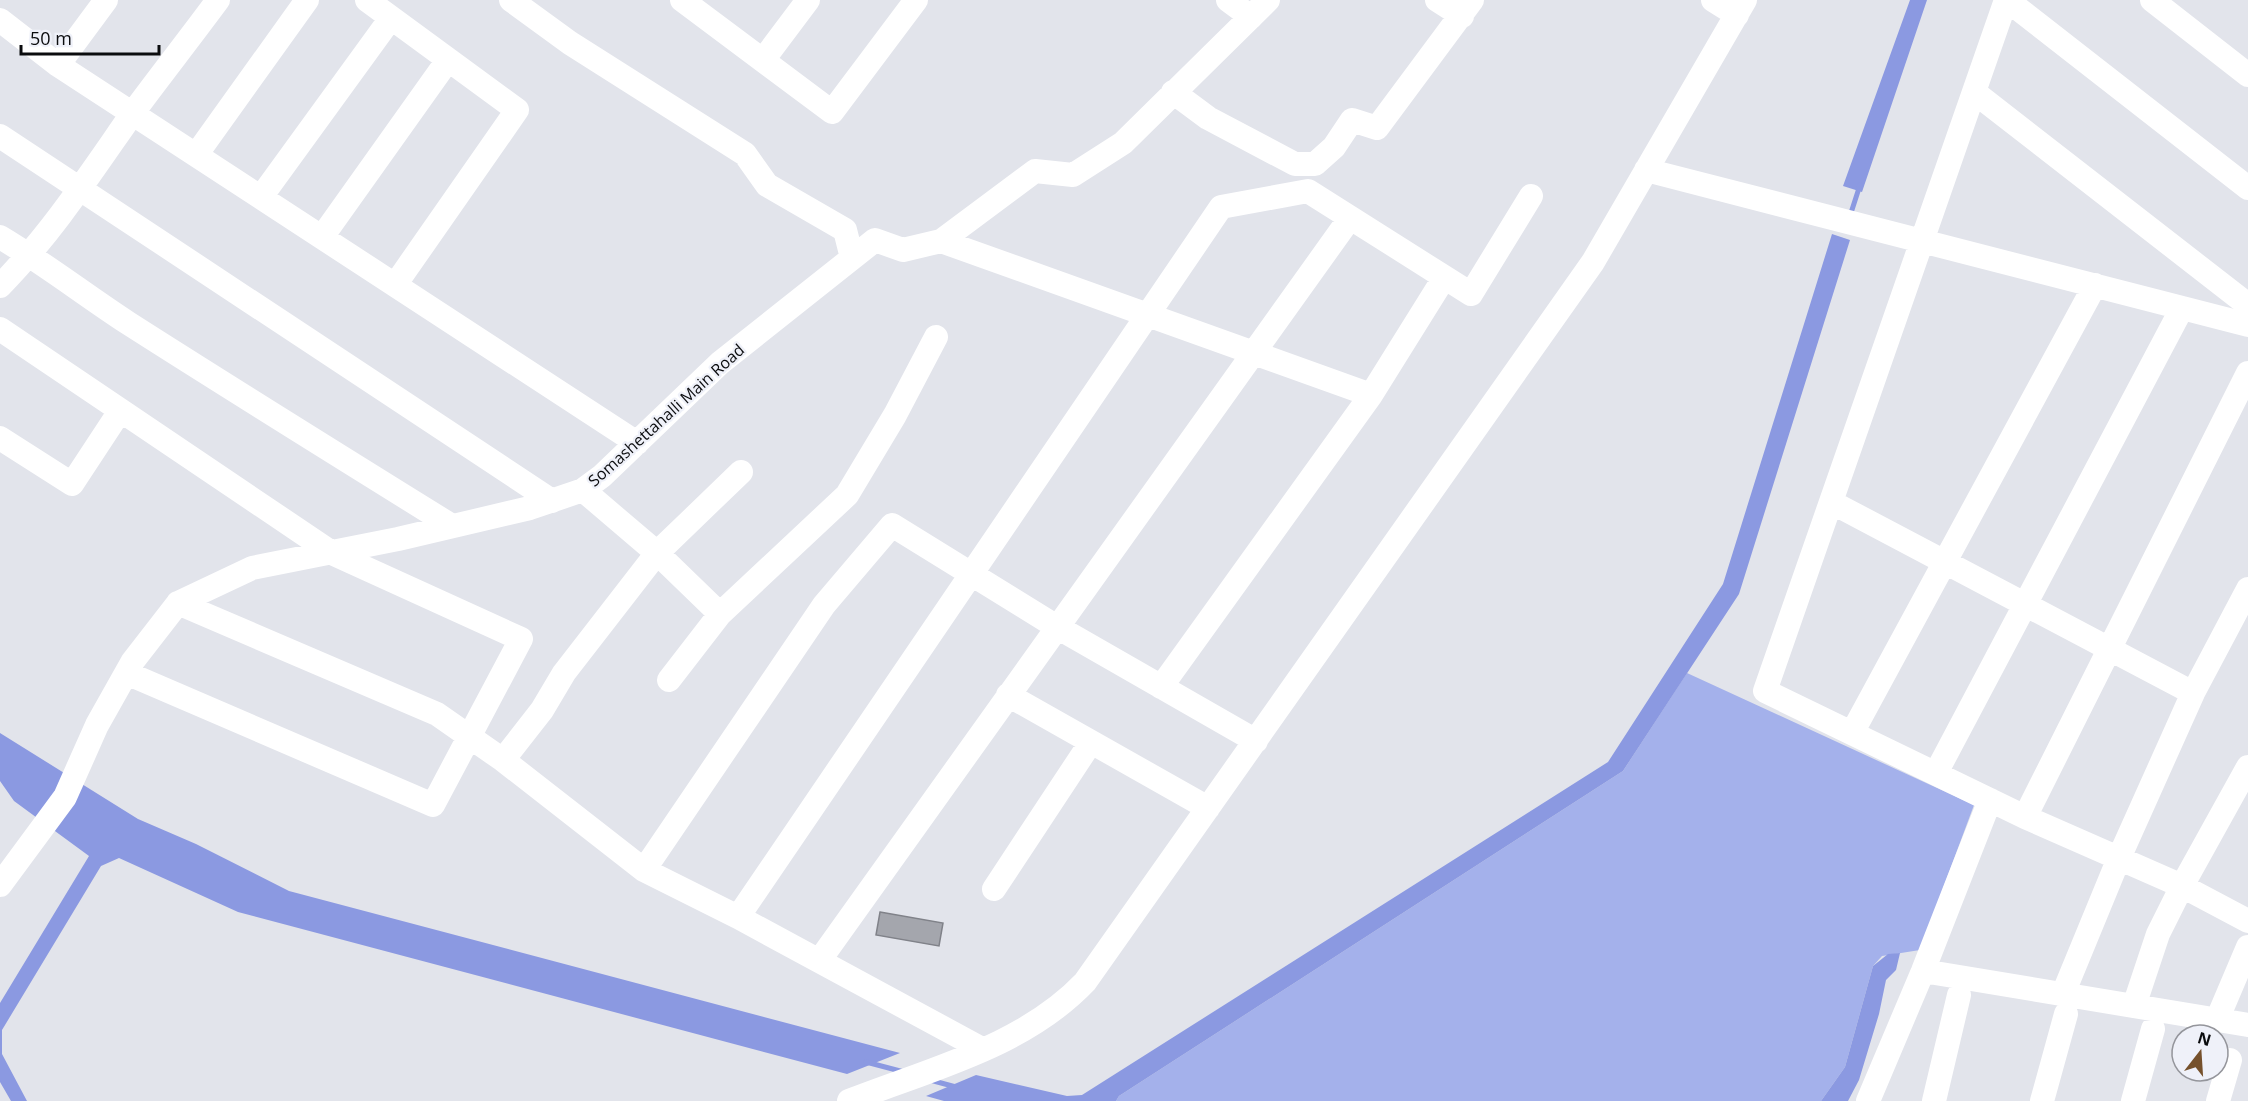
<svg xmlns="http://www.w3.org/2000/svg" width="2248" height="1101" font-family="'Open Sans',sans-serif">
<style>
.green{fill:#a4b1eb}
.water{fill:#8b99e1}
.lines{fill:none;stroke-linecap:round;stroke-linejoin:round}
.stream{stroke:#8b99e1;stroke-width:5}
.building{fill:#a4a6ad;stroke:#808289;stroke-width:1.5}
.minor{stroke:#fff;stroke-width:24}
.labels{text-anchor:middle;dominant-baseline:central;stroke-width:4.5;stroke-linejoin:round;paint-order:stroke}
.street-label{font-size:16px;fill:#0b0c0e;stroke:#eff1f9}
</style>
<rect width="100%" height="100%" fill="#e2e4eb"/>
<path class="green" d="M1687 673 1974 805 1920 950 1882 956 1873 966 1845 1067 1821 1101H1116L1119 1096 1623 771Z"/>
<path class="water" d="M1910 0H1927L1862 192 1843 186Z
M1832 234 1850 240 1739 594 1623 771 1119 1096 1116 1101H944L926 1096 976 1075 1067 1096 1082 1095 1608 762 1723 584Z
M0 733 138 819 196 844 289 891 900 1053 847 1074 238 912 119 858 101 866 2 1030V1054L27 1101H11L0 1082V1003L89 856 14 801 0 781Z
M1900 953 1896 970 1886 980 1879 1014 1859 1080 1848 1101H1821L1845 1067 1873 966 1888 954Z"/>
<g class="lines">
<path class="stream" d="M1850 216 1860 185
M866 1062 904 1072
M930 1080 956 1087"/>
</g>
<path class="building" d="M880 912 943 923 939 946 876 935Z"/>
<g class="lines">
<path class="minor" d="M367 0 517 110 395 285
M511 0 570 43 745 154 767 185 845 230 852 258
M682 0 832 112 916 0
M1228 0 1251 17
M1437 0 1462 16
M1713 0 1737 15
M2006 0 1765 691 2025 817 2182 886 2248 921
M2007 0 2248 188
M2152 0 2248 75
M0 20 58 65 637 443
M763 60 808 0
M58 65 106 0
M1173 92 1208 118 1295 164H1315L1334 147 1352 120 1377 128 1472 0
M1974 92 2248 305
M0 136 552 501
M196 155 307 0
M1646 170 2248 325
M261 197 391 18
M0 237C44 263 85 295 128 323 236 392 344 459 452 526
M322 237 448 60
M941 241 1371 395
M0 286C51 234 90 174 132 114 160 76 190 38 218 0
M0 329 332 553 521 639 433 805 131 675
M0 438 72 484 120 411
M583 490 657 553 720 614
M1831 502 2193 693
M178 603 437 714 503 760 644 870 738 917 982 1049
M669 680 720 614 847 495 895 415 936 337
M1161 687 1371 395 1444 278
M1008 695 1208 808
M1852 733 2095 285
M503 760 542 710 564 673 657 553 741 472
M1936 773 2182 308
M2025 817 2248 373
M644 870 824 605 892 525 1057 627 1256 741
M0 885 65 797 97 725 133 661 178 603 252 568 398 539 530 508 583 490 602 476 720 363 875 240 903 250 941 241 1035 171 1073 175 1123 143 1268 0
M994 889 1091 742
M738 917 1221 207 1308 191 1471 294 1531 196
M819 961 1350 218
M1923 971 2248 1025
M2063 994 2119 858 2193 693 2248 589
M2134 1006 2158 934 2182 886 2248 767
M2217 1020 2248 947
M849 1101C930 1069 1023 1047 1085 982L1593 262 1745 0
M1868 1101 1923 971 1990 800
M1934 1101 1959 995
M2042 1101 2066 1014
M2133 1101 2153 1029
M2218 1101 2230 1060"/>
</g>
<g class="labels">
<g class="street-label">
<text transform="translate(666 415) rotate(-42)">Somashettahalli Main Road</text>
</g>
</g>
<g transform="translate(2200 1053) rotate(17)"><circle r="28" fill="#eff1f9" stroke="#94959b" stroke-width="1.5"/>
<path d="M0-4.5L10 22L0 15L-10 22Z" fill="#76512c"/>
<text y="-9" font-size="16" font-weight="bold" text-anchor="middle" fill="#0b0c0e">N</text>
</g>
<path d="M21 45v9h138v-9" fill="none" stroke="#0b0c0e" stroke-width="3"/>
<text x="30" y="45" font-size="18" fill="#0b0c0e" stroke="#eff1f9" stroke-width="4.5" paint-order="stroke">50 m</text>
</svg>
